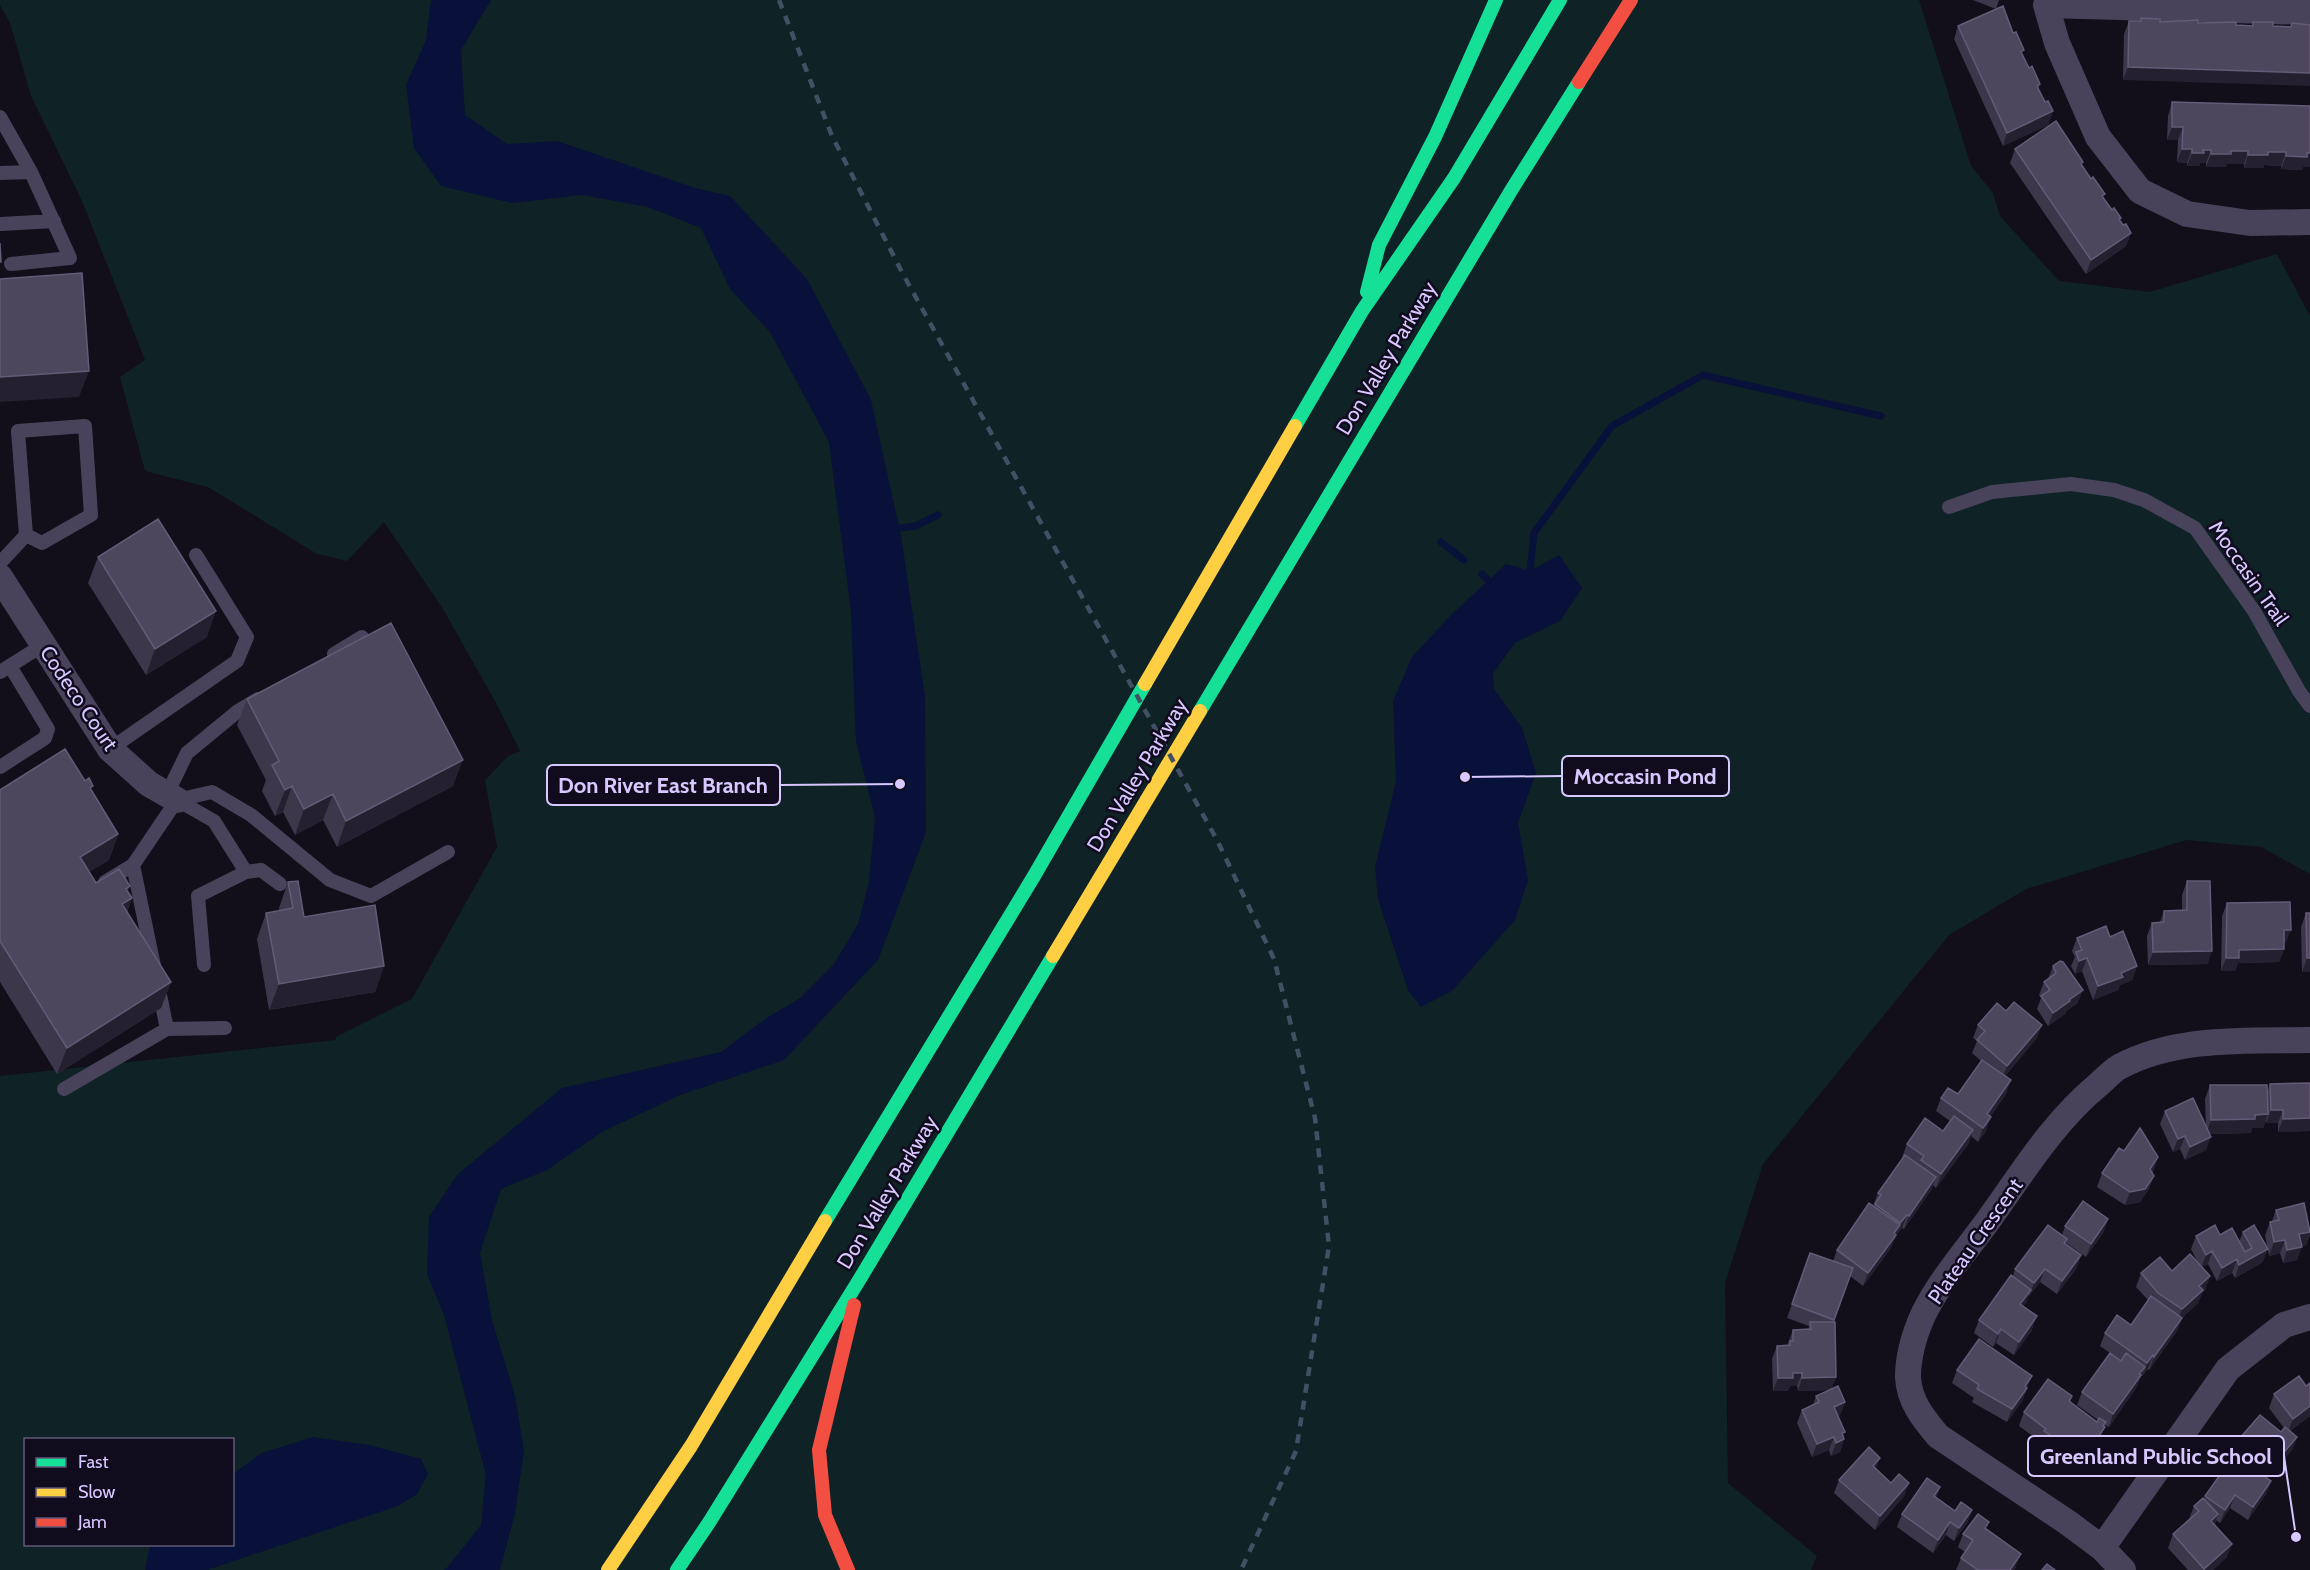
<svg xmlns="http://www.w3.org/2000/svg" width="2310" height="1570" font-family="Cabin,sans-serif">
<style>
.green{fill:#0f2226;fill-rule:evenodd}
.water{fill:#071139}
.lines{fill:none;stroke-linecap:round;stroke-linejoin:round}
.stream{stroke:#071139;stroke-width:7}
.lane{stroke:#48435b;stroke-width:14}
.street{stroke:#48435b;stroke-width:26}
.fast{stroke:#16e098;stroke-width:14}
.slow{stroke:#ffcf43;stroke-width:14}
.jam{stroke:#f24e42;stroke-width:14}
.rail{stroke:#425065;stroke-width:4.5;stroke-dasharray:9 8;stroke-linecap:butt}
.wall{fill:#3d374b}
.shaded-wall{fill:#25202f}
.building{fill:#4d475e;stroke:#635b77;stroke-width:1.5}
.labels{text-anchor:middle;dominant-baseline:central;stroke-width:5;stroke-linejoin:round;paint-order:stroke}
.street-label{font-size:21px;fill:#d7c8ff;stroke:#110b1e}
.leader{fill:none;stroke:#d7c8ff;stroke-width:2}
.callout-dot{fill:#d7c8ff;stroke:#110b1e;stroke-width:2}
.callout{fill:#110b1e;stroke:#d7c8ff;stroke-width:2}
.callout-label{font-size:22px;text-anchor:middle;font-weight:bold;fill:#d7c8ff}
</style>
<rect width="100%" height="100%" fill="#120f1a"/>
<path class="green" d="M0 0H1919L1971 166 1993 193 2000 216 2059 281 2150 292 2277 254 2310 316V874L2261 847 2186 840 2026 889 1949 935 1763 1164 1725 1283 1728 1483 1817 1556 1811 1570H0V1076L336 1040V1037L412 999 497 847 485 780 508 756 520 751 496 703 443 609 384 522 347 561 317 554 208 487 145 471 120 377 145 360 82 201 31 96 10 23 0 5ZM26 1440H232V1544H26Z"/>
<path class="water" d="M431 0H491L461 50 465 115 507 144 557 141 695 188 730 196 807 279 871 400 901 536 925 696 926 832 878 960 784 1060 680 1095 602 1132 547 1170 501 1189 480 1253 492 1320 515 1396 524 1451 515 1513 500 1570H443L446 1569 481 1525 486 1475 444 1315 427 1274 429 1217 457 1175 562 1088 721 1052 762 1021 800 998 834 964 858 924 869 882 875 817 856 742 851 612 829 442 770 332 730 289 701 228 648 207 582 195 512 203 441 186 414 148 406 85 426 40Z
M1559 555 1582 588 1560 621 1515 643 1493 673 1494 689 1522 728 1536 773 1518 823 1528 880 1515 920 1452 991 1421 1007 1408 990 1378 899 1375 867 1396 781 1393 701 1412 657 1450 616 1506 564 1530 571Z
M313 1437 369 1445 421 1459 428 1474 417 1494 398 1506 207 1570H145L150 1545 232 1544 233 1474 262 1453Z"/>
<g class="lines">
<path class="stream" d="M892 529 915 526 938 515
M1441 542 1464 560
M1530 571 1534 533 1612 426 1703 375 1881 416
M1482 574 1488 580"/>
<path class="lane" d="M0 117 31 172
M0 173 31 172 70 258 11 264
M1 224 54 221
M1949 507 1992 492 2071 484 2114 490 2144 500 2195 528 2254 611 2299 691 2310 706
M0 563 26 535 18 431 85 426 91 515 42 543 26 535
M334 654 362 637
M0 672 43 645
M110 749 237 661 247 637 196 555
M0 767 45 738 48 729 10 666
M167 794 187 753 238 711 258 699
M177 800 214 821 246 872 198 896 204 965
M133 865 154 966
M246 872 261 870 280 884
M105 882 133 865 177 800 212 792 251 815 330 880 371 896 448 852
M159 990 167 1029 225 1028
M64 1089 167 1029"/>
<path class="street" d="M2048 0 2046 5 2057 43 2098 137 2140 191 2187 214 2250 223 2310 222
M2046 5 2310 12
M0 577 110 749 149 784 177 800
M2102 1548 2228 1369 2284 1325 2310 1317
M2123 1570 2102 1548 2067 1522 1938 1436C1923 1418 1909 1401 1908 1377 1908 1357 1915 1333 1923 1315 1939 1282 1965 1252 1987 1222 2021 1175 2053 1122 2098 1085 2105 1079 2111 1072 2119 1067 2177 1036 2247 1041 2310 1040"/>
<path class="fast" d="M1367 292 1379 245 1435 137 1496 0
M1295 426 1362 311 1454 178 1560 0
M1200 711 1512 189 1579 82
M825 1221 1034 876 1145 684
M677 1570 710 1521 861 1277 1053 956"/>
<path class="slow" d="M1145 684 1295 426
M1053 956 1200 711
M608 1570 691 1446 825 1221"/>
<path class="jam" d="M1579 82 1631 0
M848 1570 825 1515 819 1450 854 1305"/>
<path class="rail" d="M779 0 832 136 904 276 1217 840 1274 959 1315 1118 1329 1246 1296 1451 1241 1570"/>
</g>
<path class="wall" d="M1973 0H1999L1996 9 2013 33 2029 68 2040 84 2038 89 2045 102 2053 111 2048 125 2003 146 1954 39 1958 26 1996 9Z
M2141 18 2160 22 2236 25 2252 26 2253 22 2273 26 2290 27 2292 23 2310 25 2123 80 2124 34 2129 21H2140Z
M2172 102 2310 106 2303 167 2302 170 2281 169V166L2264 165 2263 168H2244V164H2227L2226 167H2206V163H2200L2199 166H2187V163L2177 162 2178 140H2167L2168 116Z
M2015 149 2082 165 2112 210 2121 218 2120 221 2131 233 2126 246 2086 274 2010 163Z
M98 557 207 637 146 675 88 583Z
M247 699 453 786 337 847 323 820 295 835 283 812 275 816 262 791 266 780 237 725Z
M0 790H91L118 834 109 860 89 872 96 883 128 892 132 898 127 912 171 982 161 1008 57 1074 0 982Z
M2187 881 2208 964 2148 965 2147 936 2152 923 2160 922 2164 911 2182 910V895Z
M288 882 304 917 384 966 375 992 269 1010 257 939 266 913 279 911V908Z
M2227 903 2286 943H2284V949L2279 962 2238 963 2235 971H2221L2222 916Z
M2306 913 2310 972H2302L2301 927Z
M2110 937 2137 966 2132 980 2120 985 2118 990 2093 1000 2082 971 2075 974 2071 966 2075 957 2072 951 2077 938Z
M2053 966 2078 1003 2066 1011 2065 1014 2048 1026 2037 1009 2041 998 2039 995 2044 982 2048 979Z
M1978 1025 2037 1038 2005 1076 2006 1094 1990 1117 1986 1131 1978 1142 1971 1136 1969 1143 1936 1188 1933 1185 1931 1190 1904 1229 1902 1228 1896 1235 1891 1248 1863 1286 1850 1276 1834 1322 1836 1377 1831 1390 1845 1402 1840 1415 1838 1416 1844 1439 1840 1452 1831 1456 1829 1450 1812 1457 1797 1423 1802 1410 1813 1405 1816 1396 1830 1390 1798 1391 1797 1386H1790L1788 1391H1773L1772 1359 1777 1346 1788 1345V1343L1793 1330 1808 1329 1809 1326 1787 1318 1810 1253 1833 1261 1837 1250 1873 1206 1878 1193 1903 1158 1902 1157 1907 1144 1943 1131 1950 1121 1936 1111 1941 1098 1958 1094 1981 1061 1972 1053 1977 1041 1973 1038Z
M2310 1083V1131L2278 1132V1123H2266V1120L2263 1128H2252L2251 1133 2209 1134 2206 1150 2185 1160 2180 1149 2173 1152 2160 1124 2165 1111 2206 1127 2205 1099 2210 1085 2267 1092 2270 1084Z
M2154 1170 2152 1172 2149 1189 2140 1202 2125 1205 2097 1187 2102 1173Z
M2276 1210 2310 1229V1234L2306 1245 2302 1246 2297 1260 2283 1263 2280 1253 2269 1256 2265 1235 2270 1222 2272 1221Z
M2108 1219 2103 1233 2086 1257 2066 1243V1244L2081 1255 2076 1269 2057 1294 2040 1282 2029 1296H2028L2026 1303 2023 1306 2032 1330 2014 1355 1996 1343 1993 1347 1974 1333 1979 1320 2013 1276 2015 1269 2062 1235 2065 1226Z
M2243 1232 2263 1262 2235 1278 2232 1273 2217 1281 2208 1264 2202 1267 2210 1276 2205 1290 2202 1293 2198 1303 2182 1318 2177 1331 2149 1370 2148 1369 2142 1376H2141L2136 1388 2109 1427 2105 1425 2100 1441 2078 1472 2039 1444 2040 1441 2019 1426 2024 1412 2072 1396 2070 1403 2097 1422 2098 1420 2077 1405 2082 1392 2110 1353 2100 1346 2105 1333 2131 1325 2148 1300 2136 1287 2141 1273 2172 1271 2199 1265 2191 1249 2196 1236 2220 1235 2239 1242Z
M1957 1370 2027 1389 2022 1401 2007 1422 1972 1402 1974 1398 1952 1383Z
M2310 1383V1416L2290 1431 2297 1437 2292 1450 2280 1464 2269 1455 2258 1471 2255 1469V1470L2271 1481 2266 1494 2248 1520 2230 1508 2220 1523 2216 1520 2215 1524 2227 1557 2213 1570H2188L2168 1548 2173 1534 2189 1519 2194 1506 2204 1499 2236 1452 2235 1451 2240 1438 2281 1432 2284 1428 2269 1408 2274 1394 2306 1386Z
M1876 1469 1891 1483H1909L1904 1496 1875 1530 1834 1493 1839 1480Z
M1940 1487 1936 1498 1955 1511 1972 1510 1967 1523 1954 1541 1946 1535 1933 1553 1897 1527 1902 1514Z
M1986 1529 2016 1567 2014 1570H1956L1961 1558 1965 1552 1958 1547 1963 1534Z"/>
<path class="shaded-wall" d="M2128 67 2310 73V86L2123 80Z
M2053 111 2048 125 2003 146 2007 133Z
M2172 127H2183L2178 140H2167Z
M2182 149H2192L2187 163 2177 162Z
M2203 150H2211L2206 163H2200L2199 166H2187L2192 153Z
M2231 151H2248L2244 164H2227L2226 167H2206L2211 154Z
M2268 152H2286L2281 166 2264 165 2263 168H2244L2248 155Z
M2307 153H2310V167H2303L2302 170 2281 169 2286 156Z
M2131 233 2126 246 2086 274 2091 260Z
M89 371 79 397 0 402V377Z
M216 611 207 637 146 675 155 649Z
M463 760 453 786 337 847 346 821Z
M292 786 283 812 275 816 285 790Z
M333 794 323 820 295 835 304 809Z
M118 834 109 860 71 883 80 857Z
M130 886 123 904 132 898 122 924 113 930 126 889Z
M2284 930H2291L2286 943H2279Z
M2284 949 2279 962 2238 963 2235 971H2221L2226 958 2239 950Z
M2212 951 2208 964 2148 965 2153 952Z
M2087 958 2082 971 2075 974 2079 961Z
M2307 958H2310V972H2302Z
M384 966 375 992 269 1010 279 984Z
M2137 966 2132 980 2120 985 2118 990 2093 1000 2098 986 2121 973Z
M171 982 161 1008 57 1074 67 1048Z
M2083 990 2078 1003 2066 1011 2065 1014 2048 1026 2053 1013Z
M2042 1025 2037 1038 2002 1079 2007 1066Z
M2011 1080 2006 1094 1982 1128 1987 1114Z
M2271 1110H2283L2278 1123H2266Z
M2268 1114 2263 1128H2252L2251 1133 2206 1134 2211 1120 2255 1115Z
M1991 1117 1986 1131 1978 1142 1983 1128Z
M2310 1118V1131L2278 1132 2283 1119Z
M1973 1130 1969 1143 1936 1188 1941 1174Z
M2185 1136 2180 1149 2173 1152 2178 1139Z
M2211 1137 2206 1150 2185 1160 2190 1147Z
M2158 1157 2154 1170 2145 1182 2150 1169Z
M2154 1176 2149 1189 2140 1202 2125 1205 2130 1192Z
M1936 1177 1931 1190 1904 1229 1909 1216Z
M1907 1215 1902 1228 1896 1235 1891 1248 1863 1286 1868 1273Z
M2108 1219 2103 1233 2086 1257 2091 1244Z
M2310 1232 2306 1245 2294 1248 2299 1234Z
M2285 1240 2280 1253 2269 1256 2274 1242Z
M2302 1247 2297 1260 2283 1263 2287 1250Z
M2268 1249 2263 1262 2235 1278 2239 1265Z
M2212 1251 2208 1264 2201 1268 2206 1255Z
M2081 1255 2076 1269 2057 1294 2062 1281Z
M2237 1259 2232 1273 2217 1281 2222 1268Z
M2045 1269 2040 1282 2029 1296 2034 1283Z
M2210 1276 2205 1290 2202 1293 2198 1303 2182 1318 2177 1331 2149 1370 2154 1357 2177 1322 2182 1309 2199 1286Z
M2031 1290 2026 1303 2015 1317 2020 1304Z
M2037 1316 2032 1330 2014 1355 2019 1342Z
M2001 1329 1996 1343 1993 1347 1998 1334Z
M2153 1355 2148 1369 2142 1376 2147 1363Z
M2145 1367 2136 1388 2109 1427 2113 1414Z
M1793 1373H1802L1797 1386H1790L1788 1391H1773L1778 1378Z
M2032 1376 2022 1401 2007 1422 2012 1409 2025 1386Z
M1836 1377 1831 1390 1798 1391 1802 1378Z
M1845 1402 1840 1415 1829 1420 1834 1407Z
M2310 1405V1416L2288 1432 2293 1419Z
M2106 1422 2100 1441 2078 1472 2083 1458Z
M1845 1432 1842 1440 1844 1439 1840 1452 1831 1456 1836 1443 1842 1433Z
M1834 1437 1829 1450 1812 1457 1817 1444Z
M2297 1437 2292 1450 2280 1464 2285 1451Z
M2274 1442 2269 1455 2258 1471 2263 1458Z
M1880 1458 1875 1471 1873 1466Z
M2271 1481 2266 1494 2248 1520 2253 1507Z
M1909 1483 1904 1496 1875 1530 1880 1516Z
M1940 1487 1936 1500 1934 1496Z
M2235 1495 2230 1508 2220 1523 2225 1510Z
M1972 1510 1967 1523 1954 1541 1959 1528Z
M2218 1514 2213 1528 2211 1521Z
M1950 1522 1946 1535 1933 1553 1938 1540Z
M2232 1544 2227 1557 2213 1570H2204Z
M2021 1554 2014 1570H2010Z"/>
<path class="building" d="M2003 6 2013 33 2016 32 2024 50 2021 52 2029 68 2032 66 2040 84 2037 86 2045 102 2048 101 2053 111 2007 133 1958 26Z
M2141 18 2160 19V22L2198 20V23L2236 22V25L2253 26V22H2273V26L2291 27 2292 23 2310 25V73L2128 67 2129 21H2141Z
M2172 102 2310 106V153H2307V157L2286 156V152H2268V155H2248V151H2231V154H2211V150H2203L2204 153H2192V149H2182L2183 127H2172Z
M2056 121 2083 162 2081 164 2091 179 2093 177 2105 194 2102 196 2112 210 2114 208 2121 218 2119 219 2123 225 2126 224 2131 233 2091 260 2015 149Z
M0 243 1 262H0Z
M82 273 89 371 0 377V279Z
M158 519 216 611 155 649 98 557Z
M391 623 463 760 346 821 333 794 304 809 292 786 285 790 272 765 279 761 247 699Z
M65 749 85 781 89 778 93 786 90 788 118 834 80 857 96 883 119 869 130 886 126 889 132 898 122 904 171 982 67 1048 0 941V790Z
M298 881 304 917 375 905 384 966 279 984 266 913 293 908 288 882Z
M2187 881H2210L2212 951 2153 952 2152 923 2164 922V911L2187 910Z
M2290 902 2291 930H2284V949L2239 950V958H2226L2227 903Z
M2306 913H2310V958H2307Z
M2106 926 2110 937 2123 931 2137 966 2121 973 2123 977 2098 986 2087 958 2079 961 2076 952 2082 950 2077 938Z
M2060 961 2063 962 2083 990 2069 1000 2070 1001 2053 1013 2041 996 2050 990 2044 982 2056 973 2053 966Z
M2014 1002 2042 1025 2007 1066 1977 1040 1985 1031 1978 1025 1997 1003 2006 1011Z
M1982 1060 2011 1080 1987 1114 1991 1117 1983 1128 1941 1098 1948 1088 1958 1094Z
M2310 1083V1118L2283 1119V1110H2271L2270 1084Z
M2210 1085H2267L2268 1114 2255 1115V1119L2211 1120Z
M2193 1098 2211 1137 2190 1147 2185 1136 2178 1139 2165 1111Z
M1954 1116 1973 1130 1941 1174 1921 1160 1924 1156 1907 1144 1925 1118 1943 1131Z
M2140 1128 2158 1157 2150 1169 2154 1176 2145 1189 2130 1192 2102 1173 2119 1148 2124 1151Z
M1905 1155 1936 1177 1909 1216 1907 1215 1900 1223 1875 1204 1881 1195 1878 1193Z
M2083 1201 2108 1219 2091 1244 2065 1226Z
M1869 1203 1900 1225 1894 1233 1896 1235 1868 1273 1837 1250Z
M2304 1203 2310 1232 2299 1234 2302 1247 2287 1250 2285 1240 2274 1242 2270 1222 2279 1220 2276 1210Z
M2048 1225 2067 1239 2064 1243 2081 1255 2062 1281 2045 1269 2034 1283 2015 1269Z
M2215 1225 2220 1235 2232 1228 2245 1252 2252 1248 2243 1232 2254 1225 2268 1249 2239 1265 2237 1259 2222 1268 2212 1251 2206 1255 2196 1236Z
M1810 1253 1853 1268 1834 1320 1792 1304Z
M2190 1254 2210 1276 2199 1286 2203 1290 2182 1309 2158 1293 2141 1273 2160 1257 2172 1271Z
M2011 1275 2031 1290 2020 1304 2037 1316 2019 1342 2001 1329 1998 1334 1979 1320Z
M2151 1296 2182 1318 2154 1357 2153 1355 2147 1363 2105 1333 2117 1315 2131 1325Z
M1810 1322H1835L1836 1377 1802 1378V1373H1793V1378H1778L1777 1346 1790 1345V1341H1793V1330L1811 1329Z
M1979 1339 2032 1376 2025 1386 2027 1388 2012 1409 1977 1389 1979 1385 1957 1370Z
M2110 1353 2121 1361 2126 1353 2145 1367 2139 1374 2141 1375 2113 1414 2082 1392Z
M2299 1376 2306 1386 2310 1383V1406L2293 1419 2274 1394Z
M2048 1379 2072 1396 2069 1401 2097 1422 2099 1418 2106 1422 2103 1426 2105 1427 2083 1458 2044 1431 2046 1429 2024 1412Z
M1838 1386 1845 1402 1834 1407 1845 1432 1842 1433 1844 1439 1836 1443 1834 1437 1817 1444 1802 1410 1819 1402 1816 1396Z
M2260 1415 2281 1432 2285 1427 2297 1437 2285 1451 2274 1442 2263 1458 2240 1438Z
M1869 1447 1880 1458 1873 1466 1891 1483 1899 1474 1909 1483 1880 1516 1839 1480Z
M2236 1452 2256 1466 2254 1469 2271 1481 2253 1507 2235 1495 2225 1510 2205 1496Z
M1927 1478 1940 1487 1934 1496 1955 1511 1961 1502 1972 1510 1959 1528 1950 1522 1938 1540 1902 1514Z
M2203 1498 2218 1514 2211 1521 2232 1544 2204 1569 2173 1534 2199 1511 2194 1506Z
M1978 1514 1989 1522 1985 1528 2021 1554 2010 1570H1978L1961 1558 1973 1540 1963 1534Z
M2047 1564 2055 1570H2042Z"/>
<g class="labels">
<g class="street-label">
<text transform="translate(1386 358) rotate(-59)">Don Valley Parkway</text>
<text transform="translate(2249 573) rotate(55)">Moccasin Trail</text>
<text transform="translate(79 698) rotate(56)">Codeco Court</text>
<text transform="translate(1137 775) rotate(-59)">Don Valley Parkway</text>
<text transform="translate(887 1192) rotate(-59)">Don Valley Parkway</text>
<text transform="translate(1975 1241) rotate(-55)">Plateau Crescent</text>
</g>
</g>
<path class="leader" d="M1465 777L1562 776M900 784L780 785M2296 1537L2284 1456"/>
<g class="callout-dot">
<circle cx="1465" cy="777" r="6"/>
<circle cx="900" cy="784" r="6"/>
<circle cx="2296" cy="1537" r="6"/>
</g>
<g class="callout">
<rect x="1562" y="756" width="167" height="40" rx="6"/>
<rect x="547" y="765" width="233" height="40" rx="6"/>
<rect x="2028" y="1436" width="256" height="40" rx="6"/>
</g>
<g class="callout-label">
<text x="1645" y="784">Moccasin Pond</text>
<text x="663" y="793">Don River East Branch</text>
<text x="2156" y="1464">Greenland Public School</text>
</g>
<rect x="24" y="1438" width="210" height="108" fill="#110b1e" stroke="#605778" stroke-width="1.5"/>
<rect x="36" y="1458" width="30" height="9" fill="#16e098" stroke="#605778" stroke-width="1.5"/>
<text x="78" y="1468" font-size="18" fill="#d7c8ff">Fast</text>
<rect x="36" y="1488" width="30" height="9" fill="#ffcf43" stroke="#605778" stroke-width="1.5"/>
<text x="78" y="1498" font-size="18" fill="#d7c8ff">Slow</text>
<rect x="36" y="1518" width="30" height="9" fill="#f24e42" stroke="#605778" stroke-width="1.5"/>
<text x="78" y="1528" font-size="18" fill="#d7c8ff">Jam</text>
</svg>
